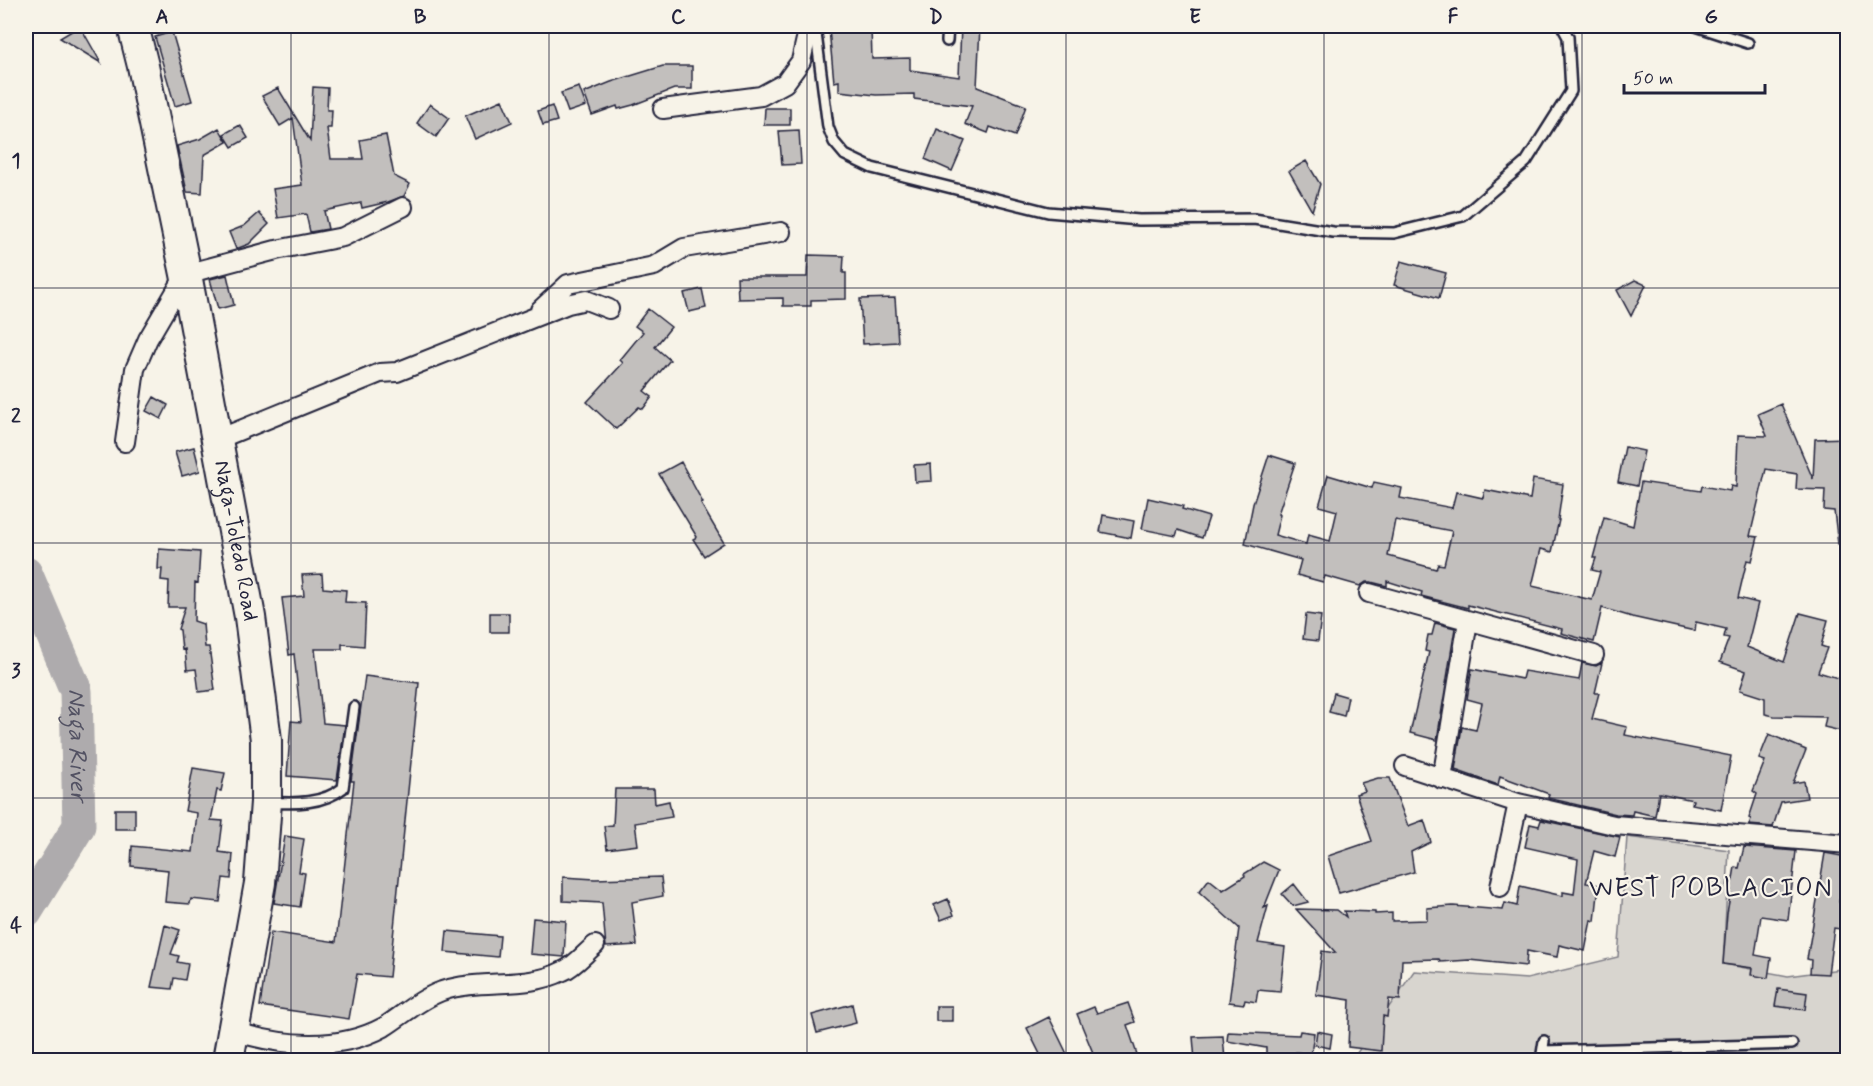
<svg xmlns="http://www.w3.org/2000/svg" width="1873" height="1086" font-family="Mynerve,sans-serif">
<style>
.green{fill:#d8d5cf;stroke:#7d7c85;stroke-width:1.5}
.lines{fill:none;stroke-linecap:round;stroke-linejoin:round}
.river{stroke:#aeabad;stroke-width:33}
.building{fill:#c2bfbd;stroke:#22223b;stroke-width:1.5;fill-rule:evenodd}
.service-casing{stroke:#22223b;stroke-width:14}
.minor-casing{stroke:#22223b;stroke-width:22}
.trunk-casing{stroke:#22223b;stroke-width:34}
.service{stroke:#f7f3e8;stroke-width:9}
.minor{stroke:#f7f3e8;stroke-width:18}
.trunk{stroke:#f7f3e8;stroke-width:30}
.grid{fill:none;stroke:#22223b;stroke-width:1.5;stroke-opacity:0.55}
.labels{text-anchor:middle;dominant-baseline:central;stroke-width:4.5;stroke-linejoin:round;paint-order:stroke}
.street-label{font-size:22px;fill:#22223b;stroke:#f7f3e8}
.water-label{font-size:24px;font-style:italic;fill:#535263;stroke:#f7f3e8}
.quarter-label{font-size:26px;letter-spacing:1.5px;fill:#22223b;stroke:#f7f3e8}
.neatline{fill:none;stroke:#22223b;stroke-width:2}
.grid-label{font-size:20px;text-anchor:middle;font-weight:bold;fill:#22223b}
</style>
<rect width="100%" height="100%" fill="#f7f3e8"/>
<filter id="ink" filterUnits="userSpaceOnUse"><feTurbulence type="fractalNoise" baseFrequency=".0167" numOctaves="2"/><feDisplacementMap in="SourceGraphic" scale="12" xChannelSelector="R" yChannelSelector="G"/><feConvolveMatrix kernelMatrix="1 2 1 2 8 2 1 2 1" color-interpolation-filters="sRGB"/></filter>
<g filter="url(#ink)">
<path class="green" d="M1627 837 1729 850 1723 964 1788 976 1841 969 1847 930V1060H1352L1414 971 1527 979 1618 957Z"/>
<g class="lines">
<path class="river" id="s1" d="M26 573 76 691 79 826 26 912"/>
</g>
<path class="building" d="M80 26 101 63 60 38Z
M961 26H980L977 87 1026 106 1015 136 990 127 988 133 965 124 972 106 914 99V94L876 95 839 91V81L834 82 829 29 871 28 872 59 910 58V70L959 77Z
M172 32 192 101 175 106 155 37Z
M663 66H692V89H674L633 105 618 109 617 106 592 115 584 93 611 82Z
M313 87 328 88 327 110H332L331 128H327L331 159H363L360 140 386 135 394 176 410 184 404 196 388 202 362 208 361 203 324 211 328 229 310 232 306 214 278 218 273 189 302 185 293 118 280 126 262 96 278 88 310 141Z
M579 87 586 106 568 112 561 93Z
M502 100 512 122 475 139 465 116Z
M430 104 449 118 436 137 417 123Z
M552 106 557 121 543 125 538 111Z
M765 108H790V125H764Z
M240 125 248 138 232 147 224 134Z
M219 128 227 142 204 155 202 193 187 192 177 146 200 139Z
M937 129 965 141 952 171 925 159Z
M799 130 801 164 782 165 779 131Z
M1306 161 1320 184 1312 211 1289 171Z
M259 213 269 224 249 244 236 249 229 232 244 226Z
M808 255 844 256 843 273H846V299L811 300V306H783V298L738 299 737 277H807Z
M1401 261 1446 273 1439 298 1394 285Z
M227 275 234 305 218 309 210 279Z
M1635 280 1646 285 1631 316 1617 290Z
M702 289 706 308 689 312 684 293Z
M895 298 898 342 863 344 860 299Z
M648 309 671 327 655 347 670 360 644 391 652 397 643 409 639 407 616 429 587 402 623 363 620 360 643 332 635 326Z
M154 397 168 405 161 419 146 411Z
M1781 404 1813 479 1815 439 1848 438V543L1838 544 1834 511 1824 510 1825 490 1796 489 1797 474 1766 469 1750 536 1758 537 1752 561 1747 560 1738 598 1758 603 1747 647 1784 662 1800 613 1828 620 1821 646 1827 648 1818 672 1848 681V721L1845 732 1824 727 1826 717 1774 716 1765 714V698L1740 690 1746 671 1720 662 1729 638 1724 637 1726 629 1696 622 1695 631 1632 617 1602 608 1594 642 1561 633 1562 629 1468 605V608L1421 596 1422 592 1387 581V586L1371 582H1366L1360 586 1325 576 1323 582 1297 575 1301 560 1245 544 1253 504 1269 455 1295 463 1278 514 1280 515 1275 535 1306 544 1308 535 1330 541 1337 511 1319 506 1328 475 1372 488 1374 482 1402 488 1400 498 1452 508 1456 492 1483 498 1485 490 1530 499 1533 479 1563 484 1558 520H1559L1552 552 1541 549 1532 586 1592 600 1600 572 1592 570 1596 558H1593L1604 517 1633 526 1641 482 1701 491 1702 486 1730 491 1731 486 1736 487 1738 435 1767 436 1758 414ZM1395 520 1452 531 1444 565 1438 564 1436 569 1388 556Z
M194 447 200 471 182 476 175 452Z
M1625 447 1644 451 1637 486 1618 482Z
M681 462 703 503 701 504 724 543 704 556 693 539 697 537 659 474Z
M931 464 932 481 915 482 914 465Z
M1148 498 1183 506 1182 509 1209 517 1202 538 1178 530 1176 536 1142 529Z
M1103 515 1134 521 1131 538 1100 532Z
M159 549 200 552 198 583 195 582 194 621 203 624 205 647H209L215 690 199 692 196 669 187 670 185 649 182 650 180 630 178 629 185 607H168L169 581 161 580 162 569H158Z
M322 574 323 588 346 590 345 602 366 603 364 646 342 644V649H315L323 723 345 725 337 780 287 776 291 721 301 722 294 654 289 655 282 598 304 596 302 575Z
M490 613H509V632H490Z
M1306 614 1321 616 1318 641 1303 639Z
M1435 623 1455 628 1437 740 1410 733 1429 652 1425 651 1428 635H1432Z
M1582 663 1596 666 1602 663 1595 693H1599L1592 719 1627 727 1625 735 1731 756 1721 810 1692 804 1693 800 1659 793 1655 816 1633 811 1632 815 1616 814 1548 798 1549 794 1500 776 1498 785 1455 770 1462 727 1476 730 1482 703 1467 699 1472 669 1522 679 1524 671 1579 680Z
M365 676 419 683 389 977 357 974 349 1019 260 1006 271 932 336 942 354 781H351Z
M1334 693 1348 697 1344 716 1329 712Z
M1769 734 1806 750 1793 783 1804 781 1807 798 1781 802 1773 827 1749 825 1751 819 1749 818 1757 794 1753 791 1765 761 1759 759Z
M193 768 225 773 221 791 217 790 211 820 223 821 219 852 233 854 231 879 223 878 220 902 191 899 190 904 165 902 168 870 131 866 132 846 193 852 197 813 185 811Z
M1378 778H1390L1408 826 1424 820 1431 842 1411 852 1414 872 1339 893 1328 856 1372 841 1356 794 1365 791 1361 783Z
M615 789H654L655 804 669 801 672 817 635 823 638 845 607 849 604 826 613 825Z
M115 809H135V829H115Z
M1541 820 1620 837 1615 857 1594 851 1586 883 1599 885 1595 921 1591 920 1585 951 1559 945 1557 957 1527 951 1526 966 1469 960 1440 962 1439 959 1402 960 1400 1000 1389 999 1387 1017 1383 1016 1381 1051 1348 1047 1350 1000 1316 995 1322 951 1336 953 1296 909 1337 910 1346 917 1344 911 1375 912V914L1392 913V921L1427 920V908L1453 906 1503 910 1505 903 1517 906 1520 886 1563 896V892L1574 894 1578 859 1525 847 1530 824 1539 826Z
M285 836 304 839 299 872 305 873 300 907 274 903Z
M1744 847 1796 851 1788 920 1761 916 1755 955 1771 958 1768 978 1751 975 1752 968 1723 964 1727 913 1735 867 1739 868Z
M1825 853 1847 857 1839 902 1844 903 1840 929 1834 928 1828 974 1810 973 1811 960 1807 959Z
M1263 862 1279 870 1264 908 1268 906 1258 943 1285 947 1280 992 1258 990 1256 1002 1245 1000 1244 1004 1229 1002 1239 928 1199 892 1209 879 1223 890 1245 876 1244 874Z
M563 877 595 879 661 877 663 896 632 902 637 945 606 947 602 903 563 901Z
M1294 884 1308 902 1293 906 1282 894Z
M948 899 954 915 941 920 934 905Z
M533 918 566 921 564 957 530 954Z
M165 925 180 930 171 954 179 956 177 962 188 964 185 980 174 978 172 989 151 987Z
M447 931 500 936 498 957 445 952Z
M1778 989 1807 993 1805 1010 1775 1006Z
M1128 1003 1135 1022 1127 1025 1139 1060H1096L1077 1014 1094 1007 1097 1013Z
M852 1004 856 1023 817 1033 812 1015Z
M936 1006H952V1021H936Z
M1049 1017 1070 1060H1043L1027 1028Z
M1300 1031 1314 1033 1311 1054 1296 1052 1295 1056 1266 1055V1048L1227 1041 1228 1032 1299 1035Z
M1317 1031 1332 1034 1330 1048 1315 1045Z
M1223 1036 1225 1060H1195L1193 1037Z"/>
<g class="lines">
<defs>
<path id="service" d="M815 26 828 127 834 142 845 155 872 168 1048 212 1139 220 1254 219 1333 232 1394 233 1463 216 1526 162 1571 91 1568 37 1562 26
M1696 26 1748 43
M947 41 948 26
M269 802C294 804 323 804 343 788L354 707
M1543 1051 1792 1044
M1541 1060 1544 1041"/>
<path id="minor" d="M663 109 761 96 785 83 801 61 809 26
M540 310 568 284 654 266 684 248 781 232
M216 440 380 373 397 372 568 304 586 300 609 309
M125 442 135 369 148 339 186 274 276 250 343 237 403 207
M1369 593 1594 655
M1405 766 1518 803 1614 825 1848 844
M1442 779 1468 621
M1500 887 1518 803
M233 1031C281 1046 338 1052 384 1027 403 1015 420 999 442 991 481 978 526 990 563 971 575 966 585 953 595 945"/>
<g id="trunk">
<path id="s2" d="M133 26 143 66 186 274 250 617 266 740V802L260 883 228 1060"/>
</g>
</defs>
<use href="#service" class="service-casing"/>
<use href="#minor" class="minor-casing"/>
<use href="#trunk" class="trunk-casing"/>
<use href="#service" class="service"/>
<use href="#minor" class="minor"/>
<use href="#trunk" class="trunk"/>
</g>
</g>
<path class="grid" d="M291 26V1060M549 26V1060M807 26V1060M1066 26V1060M1324 26V1060M1582 26V1060M26 288H1848M26 543H1848M26 798H1848"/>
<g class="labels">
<g class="street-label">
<text stroke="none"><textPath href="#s2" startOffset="525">Naga-Toledo Road</textPath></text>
</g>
<g class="water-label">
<text stroke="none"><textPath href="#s1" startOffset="182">Naga River</textPath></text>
</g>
<g class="quarter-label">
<text x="1711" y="889">WEST POBLACION</text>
</g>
</g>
<rect width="1873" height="1086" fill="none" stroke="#f7f3e8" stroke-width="66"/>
<path d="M1624 84v9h141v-9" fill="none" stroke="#22223b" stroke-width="3"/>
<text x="1633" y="84" font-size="18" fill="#22223b" stroke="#f7f3e8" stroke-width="4.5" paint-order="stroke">50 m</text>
<rect x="33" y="33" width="1807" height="1020" class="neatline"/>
<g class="grid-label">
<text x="162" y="23">A</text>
<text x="420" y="23">B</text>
<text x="678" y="23">C</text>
<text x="936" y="23">D</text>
<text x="1195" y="23">E</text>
<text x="1453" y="23">F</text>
<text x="1711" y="23">G</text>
<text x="16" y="167">1</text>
<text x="16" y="422">2</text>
<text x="16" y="677">3</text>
<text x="16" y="932">4</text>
</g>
</svg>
